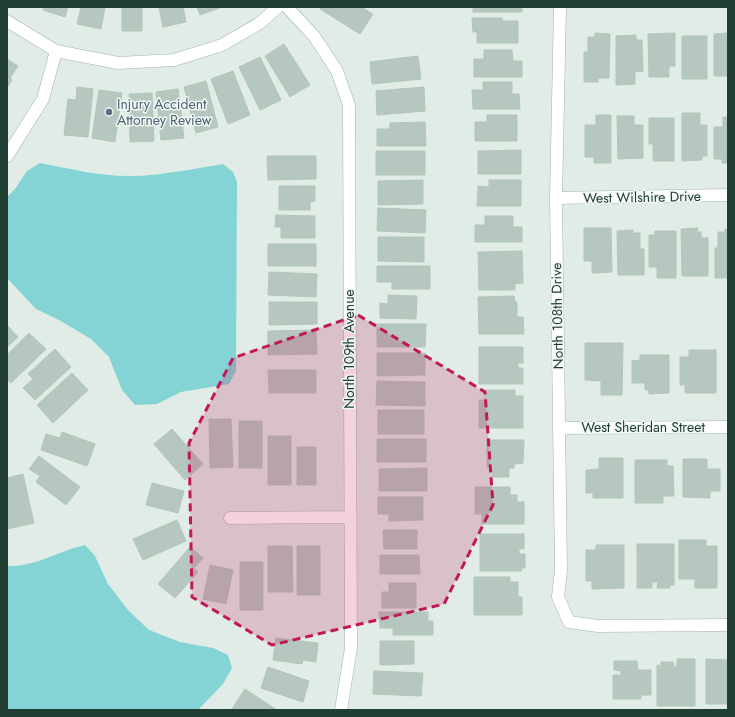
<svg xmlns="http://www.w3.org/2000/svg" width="735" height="717" font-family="Jost,sans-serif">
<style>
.water{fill:#84d4d5}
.building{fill:#b5c7be;stroke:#b2c6bb}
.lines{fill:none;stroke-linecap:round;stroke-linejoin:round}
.minor-casing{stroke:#a3b4ab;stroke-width:13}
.minor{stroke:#fff;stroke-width:12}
.marked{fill:#c2185b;fill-opacity:0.2;stroke:#c2185b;stroke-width:3;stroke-dasharray:8 5;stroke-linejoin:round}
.service-dot{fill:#5c6f8a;stroke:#f1f8f4;stroke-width:1.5}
.labels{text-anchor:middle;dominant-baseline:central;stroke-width:3;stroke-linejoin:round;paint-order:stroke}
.service-label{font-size:14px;fill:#4e5e75;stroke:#f1f8f4;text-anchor:start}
.street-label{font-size:14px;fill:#203e31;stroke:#f1f8f4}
</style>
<rect width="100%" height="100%" fill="#e0ece5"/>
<path class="water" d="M40 163C72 169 102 177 134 176 164 175 193 169 223 164L233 172 237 182 236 371 229 384 181 392 157 404 135 405 122 390 109 357 91 339 59 320 36 309 7 278V197L15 189 27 171Z
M85 545 95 556 108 584 128 610 149 630 180 642 213 648 228 655 232 668 223 684 198 710H7V566C36 567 58 551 85 545Z"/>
<path class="building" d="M44 7H68L65 17 43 10Z
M81 7H105L101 29 77 24Z
M122 7H142V31H122Z
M159 7H183L186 22 163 27Z
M197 7H222L200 15Z
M321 7H361L373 14 360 34 320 9Z
M473 7H522V12H473Z
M472 18H502V21H518V43H477V32H473Z
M595 33 610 34 609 78H598V82H584V52H588V37H595Z
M675 33V66H669V77H649L648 34Z
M728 33V76H714V34Z
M636 35V40H642L643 71 635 72V84L616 85V36Z
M682 36H707V79H682Z
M284 44 310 85 290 97 265 56Z
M484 50H512L513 61H522V77H474V59H484Z
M418 56 421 79 372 84 370 62Z
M260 57 281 100 260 110 239 67Z
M7 59 18 66 10 78 12 80 7 88Z
M233 71 250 115 228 124 211 79Z
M206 81 218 127 196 133 184 87Z
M483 82H512V94H519L520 109H473L472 90H483Z
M77 87 93 89 88 137 64 135 68 99 76 100Z
M424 87 425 111 377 115 376 91Z
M178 89 184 138 161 140 156 92Z
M99 90 122 93 115 142 92 138Z
M152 93 154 141 130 142 129 94Z
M682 113H700V125H707V156H702V160L682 161Z
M487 115H517V141H475V122H487Z
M596 115H611V163H594V157H585V125H596Z
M617 116H634V125H643V158L618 159Z
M723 117H728V163H722V159H714V127H723Z
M649 118H674V161H653V144H649Z
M425 122 426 146H377V129H390V123Z
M521 150V174H478V151Z
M376 151H425V175H376Z
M267 156H316V179L268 180Z
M423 180V204L378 205V181Z
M489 180H521V206H477L478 186 489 187Z
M279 186H315V201L310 202V210H279Z
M378 208 426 210 425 233 377 231Z
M276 215 315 216V238H281V227H275Z
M485 216H513V227H522V242H475V225H485Z
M584 228H611L612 272 592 273V261H584Z
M698 228 697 232H701V238H708V276H682L681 229Z
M725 229H728V278H715V248H718V232H725Z
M633 230V233H640V249H644V275H618L617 231Z
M655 231H676V278H657V267H649V235H655Z
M378 237H424V262L378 261Z
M268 244H316V266H268Z
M522 251 523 283 515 284V290H479L478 252Z
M377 266H430V289H392V282H377Z
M269 272 317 274 316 297 268 295Z
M388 295 417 296 416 319 380 318V303L388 304Z
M514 296 515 302H517V317H523L524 334H479L478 297Z
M269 302H317V324L269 325Z
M377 324H426L425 347H377Z
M7 325 18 337 7 347Z
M316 330 317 354 268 355V331Z
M29 333 46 349 11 383 7 379V355Z
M585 343H623L622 395H601V381L585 380Z
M479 347H523V363H518V368H523V384H479Z
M55 349 71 367 35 400 23 388 33 379 28 374Z
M689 350H716V393H685V385H680V357H689Z
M377 353H425V375L377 376Z
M640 355H669V393L649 394V390H645V383H632V361L640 360Z
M268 370H316V393H269Z
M72 373 88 390 53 423 37 405Z
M377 381 425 382V406L376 405Z
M485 390H515V396H523V428H479V400H485Z
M378 410H424V434H378Z
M209 419H231L233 467 210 468Z
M239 421H262V468H239Z
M172 429 203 464 185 480 154 444Z
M62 432 95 444 87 466 41 450 46 434 60 438Z
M268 436H291V485H268Z
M377 439H426V462H377Z
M487 440H524L523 463 514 464V468H509V477H492V467H487Z
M297 447H316V485H297Z
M39 456 80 487 66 505 36 482 40 476 29 469Z
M599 458H623V498H593V493H586V470L599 469Z
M683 459H707V469H720V491H710V498L683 497Z
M635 460H667V466H673L674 496H663V503H635Z
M427 468V491H379V469Z
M23 474 34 523 7 529V514H8L7 509V478Z
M152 483 184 491 178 513 146 505Z
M475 487H510V495H517V502H524V524H482V514H475Z
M378 497H423V520L389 521V514H378Z
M177 520 186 541 143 560 133 539Z
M383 530H417V549H384Z
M480 534H524V549H519V554H525V568H521L522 571H480Z
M679 540H706V546H717V588H695V579H679Z
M637 544H674V585H670V588H657L658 582H652V588H637Z
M596 545H624V588L592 589V581H586V550H596Z
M268 546H292L293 592H268Z
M297 546H320V595H297Z
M190 547 203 558 194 568 198 572 175 598 158 584Z
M380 555H419L420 574H380Z
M240 562H263V610H240Z
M210 565 233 570 226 604 203 599Z
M474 577H510V582H518V597H522V615H474Z
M389 583H416V608H382V592H389Z
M379 612H428V621H433V635H393V628H380Z
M276 638 318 643 316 662 303 660 302 664 273 660Z
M380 641H414V664L380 665Z
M677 659H695V706H657V665L661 666V662H673L674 667H677Z
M706 659 728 660V704H706Z
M614 661H637L638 670H651V695H641V699H613V675H621V671L614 670Z
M268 667 309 681 303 702 261 688Z
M374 671 423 673 421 696 373 694Z
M245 689 277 710H234L232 709Z"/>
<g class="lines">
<defs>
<path id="minor" d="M287 7 314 36 337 71 349 105 351 648 341 710
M560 7 556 198 561 570 558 597 569 622 598 626 728 625
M7 21 56 51 118 63 174 60 222 45 260 23 278 7
M7 156 43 99 56 51
M556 198 728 195
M559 428 728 427
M230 518 350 517"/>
</defs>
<use href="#minor" class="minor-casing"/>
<use href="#minor" class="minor"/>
</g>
<path class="marked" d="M358 315 485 392 493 505 444 604 272 645 192 597 189 443 233 358Z"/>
<circle class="service-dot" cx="109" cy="112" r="4"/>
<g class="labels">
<g class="service-label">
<text x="117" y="104">Injury Accident<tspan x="117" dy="16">Attorney Review</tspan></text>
</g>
<g class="street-label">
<text transform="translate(642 197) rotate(-1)">West Wilshire Drive</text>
<text transform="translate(557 316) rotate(-91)">North 108th Drive</text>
<text transform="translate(349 349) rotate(-90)">North 109th Avenue</text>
<text x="643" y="427">West Sheridan Street</text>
</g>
</g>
<rect width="735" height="717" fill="none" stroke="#203e31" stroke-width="16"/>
</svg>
